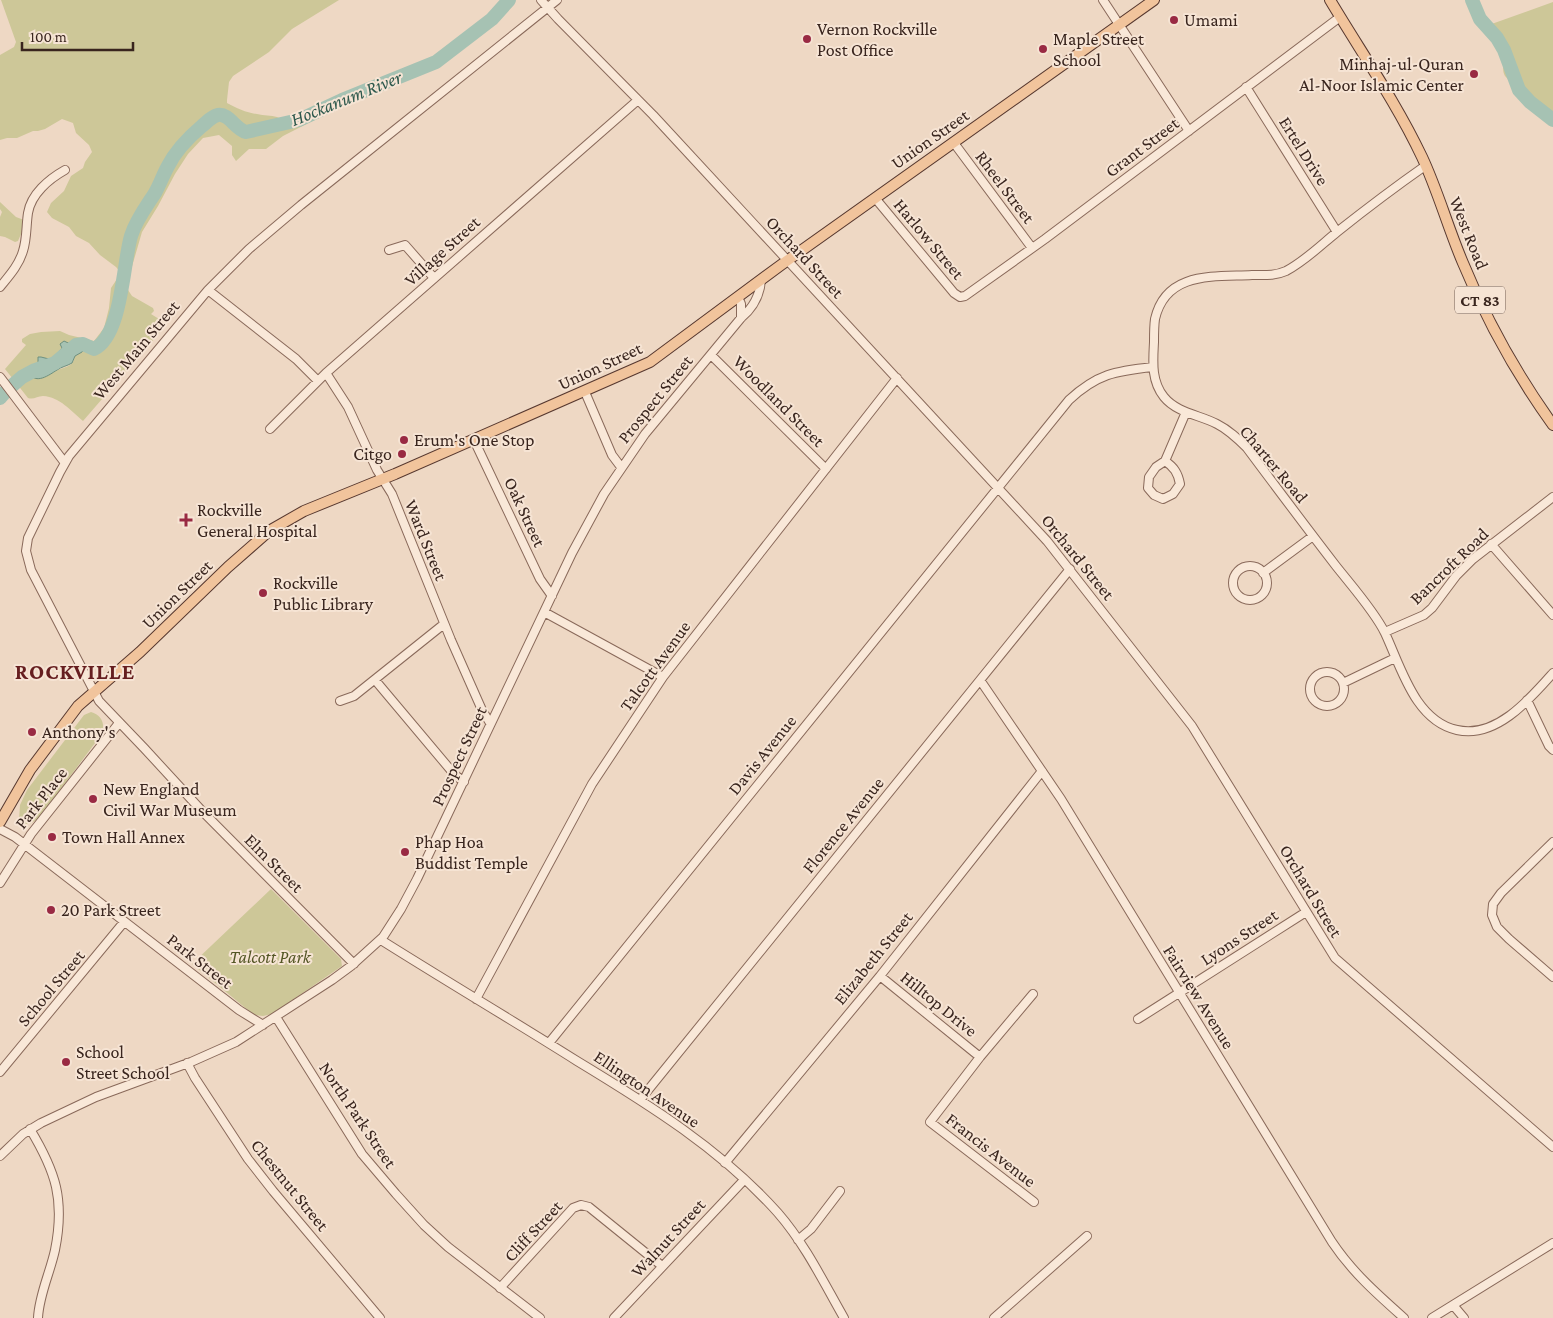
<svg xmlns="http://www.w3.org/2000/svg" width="1553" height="1318" font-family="'Crimson Pro',serif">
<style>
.green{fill:#cdc798;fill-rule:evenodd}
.water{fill:#a6c2b3;stroke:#6d907f}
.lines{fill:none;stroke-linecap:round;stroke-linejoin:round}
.river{stroke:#a6c2b3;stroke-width:14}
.minor-casing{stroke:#89695a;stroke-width:10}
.major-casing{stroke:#57382f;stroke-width:12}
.minor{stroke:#f9e8d8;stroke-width:8}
.major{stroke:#f1c49c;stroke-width:10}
.poi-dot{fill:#992a43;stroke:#f6e4d4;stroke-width:2}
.labels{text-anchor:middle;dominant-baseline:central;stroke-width:4;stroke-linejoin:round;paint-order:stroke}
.shield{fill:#f6e4d4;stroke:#725e55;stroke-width:1}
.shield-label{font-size:16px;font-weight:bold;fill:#39251e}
.poi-label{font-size:18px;fill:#39251e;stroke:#f6e4d4;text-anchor:start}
.street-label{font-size:18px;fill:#39251e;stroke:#f6e4d4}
.park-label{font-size:18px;font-style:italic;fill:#545625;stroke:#f6e4d4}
.water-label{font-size:19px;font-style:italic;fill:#2e594d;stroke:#f6e4d4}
.district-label{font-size:22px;font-weight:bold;letter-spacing:1px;fill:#661e1f;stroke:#f6e4d4}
</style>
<rect width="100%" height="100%" fill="#eed8c4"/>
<path class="green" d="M1 0H339L292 29 269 52 233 76 229 82 227 100V103C236 108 247 113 257 114 264 116 271 115 277 117 283 119 285 124 290 126 308 122 323 109 341 105L342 106 283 136 266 149H249L236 161 232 155V146L219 135 203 138 188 154 175 174 158 206 142 232 126 287 132 296 153 308 154 311 151 314 167 324 83 421C71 411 60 397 43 396 37 396 34 400 28 398L5 369 26 345 22 342V339L30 334 41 332 60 331 69 335 94 341 104 328 109 308 111 288 121 273 116 267 100 255 89 243 76 236 69 227 52 218 47 212 51 203 64 191 71 176 83 168 85 162 92 152 89 145 76 133 73 123 62 119 45 129 38 131H33L17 138H7L0 140V55L14 47 16 42ZM61 345 83 350 82 352 75 356C74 358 74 361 72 363 66 371 38 372 29 373L38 363 40 357 53 360 62 348Z
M1553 2V120L1533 106 1505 76C1501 69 1505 63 1503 55 1501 45 1491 35 1486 26Z
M0 202 16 217 24 220V227L18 241 15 242 5 237 0 236V217L2 212 0 209Z
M91 712C102 715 106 725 101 735L39 818 30 824H23L19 820 20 805 27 790 84 715Z
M271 889 341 959 342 966 272 1014 263 1016 254 1015 192 964Z"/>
<path class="water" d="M64 341 83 350 82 352 75 356 72 363C67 366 61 367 57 370 49 375 36 385 29 373L38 363V357H41L53 360 62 348 60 344Z"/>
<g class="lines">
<path class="river" d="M1472 0 1480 19 1497 38 1504 50 1519 90 1530 102 1553 120
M0 398 6 391 22 377 35 370 55 363 76 345 83 344 94 349C122 336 123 263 131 236 136 220 146 207 155 193 160 184 163 175 168 166 176 150 189 137 202 126 207 122 212 116 218 115 229 113 235 129 246 132L299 120 342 100 436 62 492 19 509 0"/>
<defs>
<path id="minor" d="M541 0 558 19 653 115 1047 541 1192 726 1335 958 1553 1147
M1103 0 1189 131
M1246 87 1337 232
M954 143 1032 248
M1425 166C1395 187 1366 209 1337 232 1321 245 1305 261 1286 271 1275 276 1264 275 1252 275 1214 277 1166 271 1155 319 1154 326 1154 335 1154 342 1153 361 1151 381 1164 397 1177 413 1200 415 1217 424 1229 430 1238 439 1247 448 1276 487 1306 527 1336 566 1351 585 1375 612 1385 633 1401 667 1415 721 1457 730 1496 739 1530 699 1553 673
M875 198 954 293 960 297 965 296 1045 239 1340 17
M389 250 405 245 434 278
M0 287C9 276 19 265 23 251 27 239 26 226 28 213 31 194 49 179 65 170
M208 290 296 359 318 381
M738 297 741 304V318
M711 355 826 469
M326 373 348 407 377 470 392 494 451 640 482 710 490 723
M0 377 65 463
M585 392 612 455 621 467
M270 429 326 373 638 100
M474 440 540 579 552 596
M1165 461C1174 467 1178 473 1180 484L1173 494 1163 499 1154 495 1148 488 1149 477 1156 467 1165 461 1186 412
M1491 544 1553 615
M1233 583a17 17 0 1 1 34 0a17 17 0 1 1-34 0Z
M1263 573 1313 536
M544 612 663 677
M1385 632 1424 615 1432 608 1456 576 1473 559 1553 497
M1310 689a17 17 0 1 1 34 0a17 17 0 1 1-34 0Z
M375 680 454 774 464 782
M980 680 1061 799 1332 1242C1352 1272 1377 1294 1404 1318
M1343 683 1395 658
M1527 700 1549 746 1553 750
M340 701 354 696 444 624
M0 829 15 837 239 1010 263 1025
M1553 842 1501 893 1493 904 1492 915 1497 927 1509 939 1553 977
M0 883 31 834 119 723
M381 940C446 981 512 1020 577 1061 648 1104 722 1150 778 1213 805 1244 824 1283 844 1318
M354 964 202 811 144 748 99 701 31 570 26 551 28 538 60 472 69 456 208 290 249 249 301 205 557 0
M880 976 980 1057
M1033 994 980 1057 930 1122 1034 1202
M476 999 592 784 663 677 897 378
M276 1017 362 1154 396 1194 424 1225 448 1247 540 1318
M1138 1019 1306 912
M549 1043 1069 400C1097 374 1115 371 1153 367
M187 1063 195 1078 248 1159 273 1191 380 1318
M0 1072 124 922
M640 1100 1070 569
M30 1129C56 1172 65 1200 55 1250 50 1273 39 1295 38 1318
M0 1156 23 1134 41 1123 96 1097 191 1062 236 1042 332 980 351 966 383 937 401 909 417 879 572 553 604 494 645 434 741 318C753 308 760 296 761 280
M725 1163 880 976 1042 771
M798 1240 811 1229 840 1191
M500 1288 573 1208 581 1205 589 1207 662 1266
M1453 1305 1464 1318
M614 1318 744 1180
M994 1318 1087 1236
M1432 1318 1553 1243"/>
<path id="major" d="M1330 0C1361 52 1396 102 1422 157 1438 191 1448 228 1463 263 1486 319 1517 375 1553 425
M0 822 30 770 78 706 140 652 228 567 269 531 304 511 395 474 650 362 781 265 1154 0"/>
</defs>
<use href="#minor" class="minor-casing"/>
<use href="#major" class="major-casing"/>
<use href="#minor" class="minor"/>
<use href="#major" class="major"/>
</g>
<g class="poi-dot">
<circle cx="1174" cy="20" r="5"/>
<circle cx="807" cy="39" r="5"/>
<circle cx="1043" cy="49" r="5"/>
<circle cx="1474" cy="74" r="5"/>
<circle cx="404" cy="440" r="5"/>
<circle cx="402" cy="454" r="5"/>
<path d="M183.5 512.5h5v5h5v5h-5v5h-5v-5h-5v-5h5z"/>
<circle cx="263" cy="593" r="5"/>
<circle cx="32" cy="732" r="5"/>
<circle cx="93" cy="799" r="5"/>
<circle cx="52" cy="837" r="5"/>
<circle cx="405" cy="852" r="5"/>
<circle cx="51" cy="910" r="5"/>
<circle cx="66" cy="1062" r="5"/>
</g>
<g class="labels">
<rect class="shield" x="1455" y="286.5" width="50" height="27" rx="4"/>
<g class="shield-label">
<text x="1480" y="300">CT 83</text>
</g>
<g class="poi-label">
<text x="1184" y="20">Umami</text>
<text x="817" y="29">Vernon Rockville<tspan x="817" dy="21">Post Office</tspan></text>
<text x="1053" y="39">Maple Street<tspan x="1053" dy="21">School</tspan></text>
<text x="1464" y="64" text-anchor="end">Minhaj-ul-Quran<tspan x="1464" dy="21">Al-Noor Islamic Center</tspan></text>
<text x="414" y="440">Erum's One Stop</text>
<text x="392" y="454" text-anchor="end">Citgo</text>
<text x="197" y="510">Rockville<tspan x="197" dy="21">General Hospital</tspan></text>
<text x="273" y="583">Rockville<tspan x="273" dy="21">Public Library</tspan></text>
<text x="42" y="732">Anthony's</text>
<text x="103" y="789">New England<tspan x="103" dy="21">Civil War Museum</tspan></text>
<text x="62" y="837">Town Hall Annex</text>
<text x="415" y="842">Phap Hoa<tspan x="415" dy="21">Buddist Temple</tspan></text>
<text x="61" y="910">20 Park Street</text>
<text x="76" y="1052">School<tspan x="76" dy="21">Street School</tspan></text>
</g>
<g class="street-label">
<text transform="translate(930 139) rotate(-35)">Union Street</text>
<text transform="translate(1142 147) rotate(-37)">Grant Street</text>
<text transform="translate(1304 151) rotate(58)">Ertel Drive</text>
<text transform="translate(1005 187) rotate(53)">Rheel Street</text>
<text transform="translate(1469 233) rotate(68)">West Road</text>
<text transform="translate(929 239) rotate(50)">Harlow Street</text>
<text transform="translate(442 251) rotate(-42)">Village Street</text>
<text transform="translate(805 257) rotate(47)">Orchard Street</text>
<text transform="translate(136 350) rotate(-50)">West Main Street</text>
<text transform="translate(600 366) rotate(-25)">Union Street</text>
<text transform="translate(655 399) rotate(-51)">Prospect Street</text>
<text transform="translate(779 401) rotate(45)">Woodland Street</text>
<text transform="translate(1274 464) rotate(50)">Charter Road</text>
<text transform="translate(525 512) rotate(65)">Oak Street</text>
<text transform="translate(426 540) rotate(68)">Ward Street</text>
<text transform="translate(1078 557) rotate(51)">Orchard Street</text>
<text transform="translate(1449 566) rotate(-44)">Bancroft Road</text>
<text transform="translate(177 594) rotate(-44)">Union Street</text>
<text transform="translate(655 666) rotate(-54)">Talcott Avenue</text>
<text transform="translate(762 755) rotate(-51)">Davis Avenue</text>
<text transform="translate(459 756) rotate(-65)">Prospect Street</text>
<text transform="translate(41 798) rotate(-52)">Park Place</text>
<text transform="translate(843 825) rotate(-51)">Florence Avenue</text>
<text transform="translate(274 863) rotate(45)">Elm Street</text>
<text transform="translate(1311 891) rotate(59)">Orchard Street</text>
<text transform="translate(1239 937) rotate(-33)">Lyons Street</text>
<text transform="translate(873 958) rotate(-51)">Elizabeth Street</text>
<text transform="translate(200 961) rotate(38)">Park Street</text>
<text transform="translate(51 988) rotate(-50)">School Street</text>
<text transform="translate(1199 997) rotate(58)">Fairview Avenue</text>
<text transform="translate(939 1004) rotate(39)">Hilltop Drive</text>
<text transform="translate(647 1089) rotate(34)">Ellington Avenue</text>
<text transform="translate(358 1115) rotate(56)">North Park Street</text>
<text transform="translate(991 1150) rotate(38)">Francis Avenue</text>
<text transform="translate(290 1185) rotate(51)">Chestnut Street</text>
<text transform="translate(533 1231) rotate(-47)">Cliff Street</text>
<text transform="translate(668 1238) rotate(-47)">Walnut Street</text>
</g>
<g class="park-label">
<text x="270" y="957">Talcott Park</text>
</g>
<g class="water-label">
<text transform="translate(346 98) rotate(-22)">Hockanum River</text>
</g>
<g class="district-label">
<text x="75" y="671">ROCKVILLE</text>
</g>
</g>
<path d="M22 42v8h111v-8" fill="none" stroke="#39251e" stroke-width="2.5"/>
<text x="30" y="42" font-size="15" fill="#39251e" stroke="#f6e4d4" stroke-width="4" paint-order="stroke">100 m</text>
</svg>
